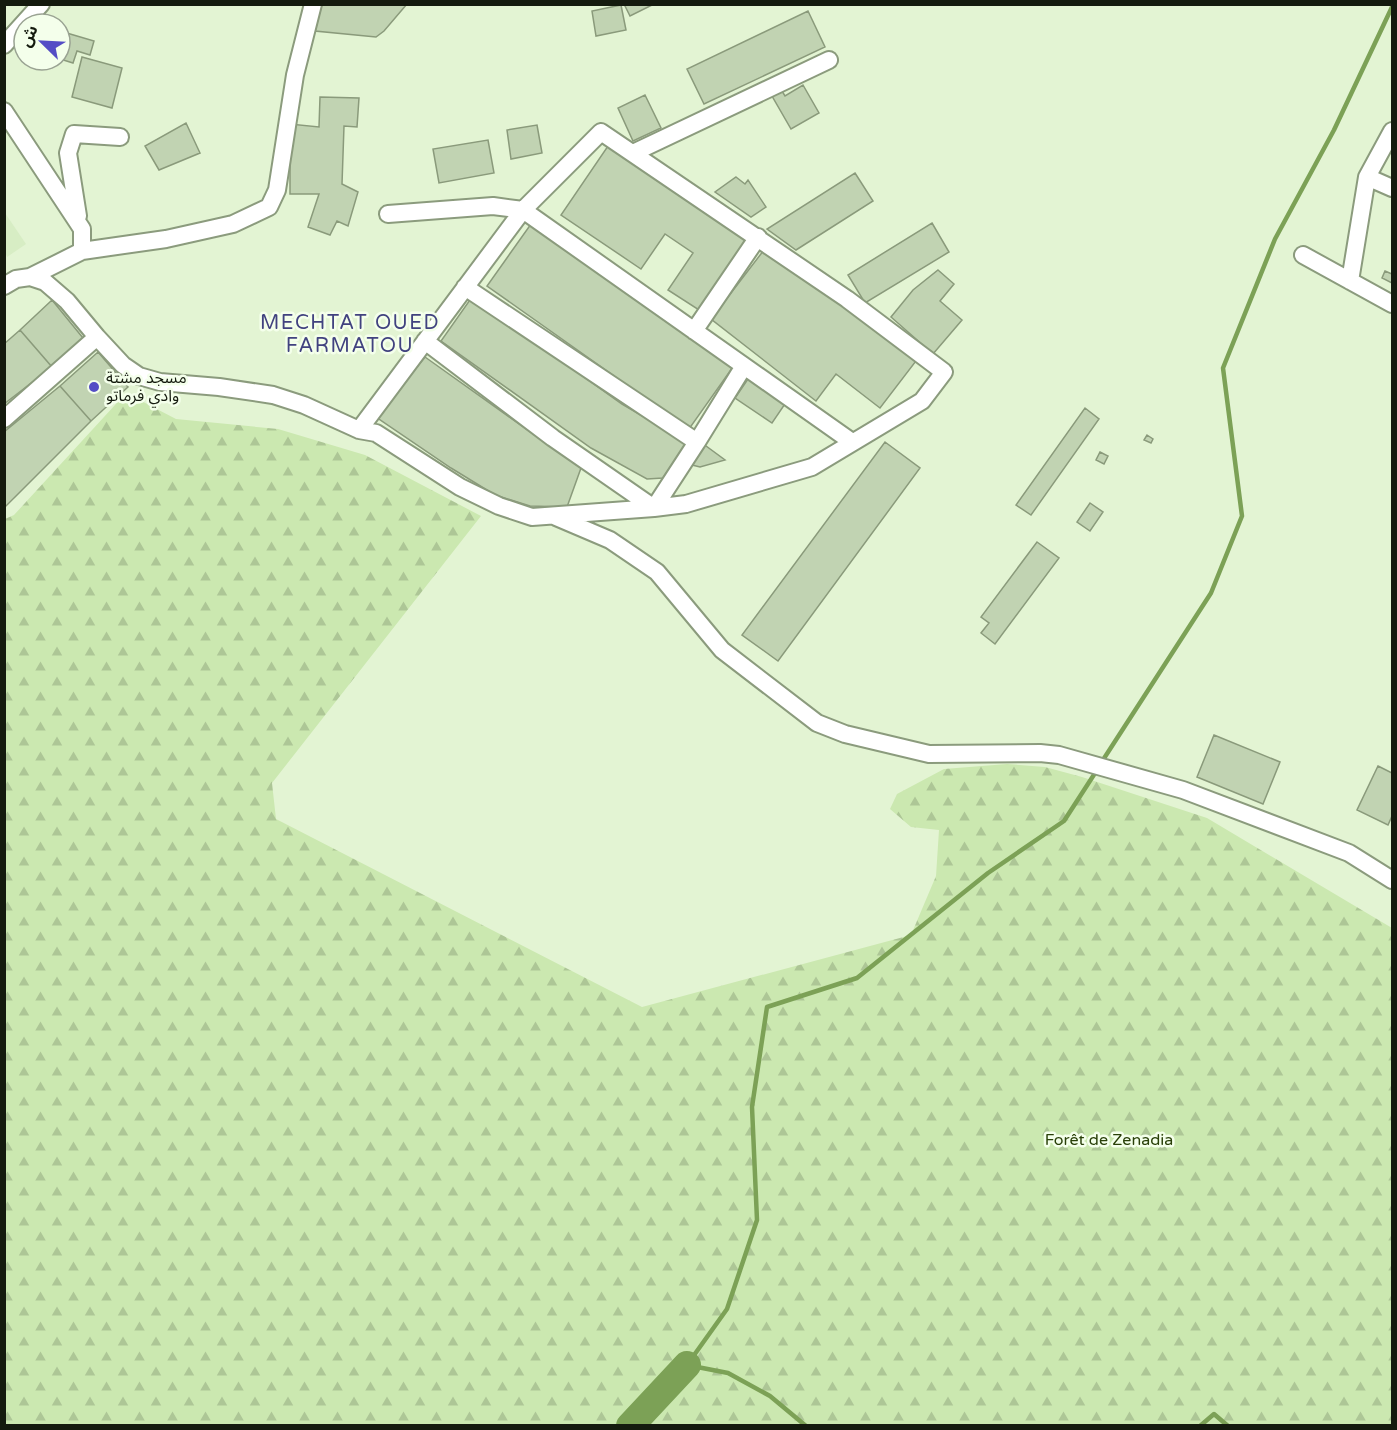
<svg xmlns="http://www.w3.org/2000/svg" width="1397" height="1430" font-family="'Varela Round','Noto Sans Arabic',sans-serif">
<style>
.built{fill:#d7edc4}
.forest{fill:url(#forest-firs)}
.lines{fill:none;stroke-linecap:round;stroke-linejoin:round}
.stream{stroke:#7ca156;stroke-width:4.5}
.river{stroke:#7ca156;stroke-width:28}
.building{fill:#c1d3b2;stroke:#8a9a7b;stroke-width:1.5}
.minor-casing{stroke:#8b9b7d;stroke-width:20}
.minor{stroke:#fff;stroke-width:16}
.poi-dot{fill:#544dc5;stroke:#f4ffeb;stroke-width:2}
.labels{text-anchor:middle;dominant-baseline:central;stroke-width:5;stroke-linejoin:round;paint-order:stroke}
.poi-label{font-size:16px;fill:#141a0e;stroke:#f4ffeb;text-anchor:start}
.park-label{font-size:16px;fill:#294008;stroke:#f4ffeb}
.quarter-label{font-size:20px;letter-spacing:1.5px;fill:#41427f;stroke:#f4ffeb}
</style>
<defs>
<pattern id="forest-firs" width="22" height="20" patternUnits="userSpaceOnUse" patternTransform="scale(1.5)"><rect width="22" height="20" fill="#cbe8b0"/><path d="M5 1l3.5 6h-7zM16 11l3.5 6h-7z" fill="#adc696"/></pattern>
</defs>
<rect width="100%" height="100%" fill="#e3f4d3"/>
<path class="built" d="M5 213 26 244 7 257 5 252Z"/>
<path class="forest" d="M126 393 176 419 278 429 365 455 481 516 272 783 276 819 642 1007 911 935 936 876 939 830 911 827 890 809 897 794 944 769 1007 764 1045 767 1082 777 1207 818 1392 928V1425H5V519L14 515Z"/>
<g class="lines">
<path class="stream" d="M1101 763 1211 593 1242 516 1223 368 1275 239 1334 130 1392 7
M806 1426 770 1396 728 1373 687 1365 727 1309 757 1220 752 1107 767 1007 857 978 988 873 1064 821 1097 770
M1200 1426 1214 1414 1228 1426"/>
<path class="river" d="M630 1426 687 1365"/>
</g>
<path class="building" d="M322 4H407L384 31 376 37 315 31Z
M624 4H654L630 16Z
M621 5 626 30 596 36 592 11Z
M808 11 825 47 704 104 687 69Z
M60 31 94 41 90 55 77 51 73 63 60 59Z
M82 57 122 68 112 108 72 97Z
M803 85 819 113 791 129 772 96 782 91 785 96Z
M645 95 661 128 633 141 618 108Z
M320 97 359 98 357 127 344 126 342 184 358 192 348 226 337 221 330 235 308 227 319 194H290V124L319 127Z
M186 123 200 153 159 170 145 146Z
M537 125 542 153 511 159 507 130Z
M488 140 494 173 439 183 433 149Z
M608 146 746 241 699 310 668 290 693 253 665 234 641 269 561 215Z
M855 173 873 201 796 250 767 229Z
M736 177 745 184 748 180 766 207 751 217 715 192Z
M932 223 949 252 865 303 848 275Z
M531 224 733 367 689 429 487 286Z
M767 246 916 361 880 408 836 374 816 401 711 319Z
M938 270 954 284 940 301 962 320 933 354 891 317 913 290Z
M1385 271 1392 274V283L1382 278Z
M472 297 622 404 687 442 663 478 647 479 591 448 441 341Z
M52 300 83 338 52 367 20 330Z
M20 330 52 367 4 404V344Z
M98 352 128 387 91 421 60 386Z
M425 357 581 468 567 507 530 506 495 495 451 468 376 417Z
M750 376 787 401 772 423 735 398Z
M60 386 91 421 4 508V432Z
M1085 408 1099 419 1031 515 1016 505Z
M1147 435 1153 439 1151 443 1144 440Z
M885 442 920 468 778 661 742 635Z
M702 443 725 460 700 467 688 464Z
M1100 452 1108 456 1104 464 1096 460Z
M1090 503 1103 512 1090 531 1077 522Z
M1037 542 1059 558 995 644 981 633 989 623 981 617Z
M1214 735 1280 762 1263 804 1197 777Z
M1378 766 1392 773V816L1388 825 1357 810Z"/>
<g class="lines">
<defs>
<path id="minor" d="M4 45 41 4
M4 111 82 229V251
M633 153 829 60
M1367 177 1392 188
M388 214 493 206 523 210 852 442
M78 216 68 153 74 134 120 137
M1303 255 1392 304
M30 277 82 251 166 239 233 224 269 207 277 190 295 75 313 4
M1350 281 1367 177 1392 131
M4 286 16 279 30 277 45 282 67 301 97 337 123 365 139 376 160 382 219 387 273 395 304 405 359 430 376 433 460 487 499 506 532 517 654 508 686 504 812 467 922 401 944 372 847 299 601 132 523 210 359 430
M465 287 697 442 744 366
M694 331 758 237
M425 341 553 438 654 508 697 442
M4 419 97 337
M556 517 610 540 657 572 722 650 817 723 845 734 929 754 1040 753 1059 755 1183 790 1349 853 1392 880"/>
</defs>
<use href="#minor" class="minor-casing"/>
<use href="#minor" class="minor"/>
</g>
<circle class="poi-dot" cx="94" cy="387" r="6"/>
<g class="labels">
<g class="poi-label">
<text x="106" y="378">مسجد مشتة<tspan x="106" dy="18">وادي فرماتو</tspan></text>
</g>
<g class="park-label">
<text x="1109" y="1140">Forêt de Zenadia</text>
</g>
<g class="quarter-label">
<text x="350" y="323">MECHTAT OUED<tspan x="350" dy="23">FARMATOU</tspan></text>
</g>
</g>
<rect width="1397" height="1430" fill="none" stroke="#141a0e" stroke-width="12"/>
<g transform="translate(42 42) rotate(294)"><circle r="28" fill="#f4ffeb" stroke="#9aa393" stroke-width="1.5"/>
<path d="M0-4.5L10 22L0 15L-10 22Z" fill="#544dc5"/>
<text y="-9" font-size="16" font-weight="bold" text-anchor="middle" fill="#141a0e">ش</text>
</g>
</svg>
